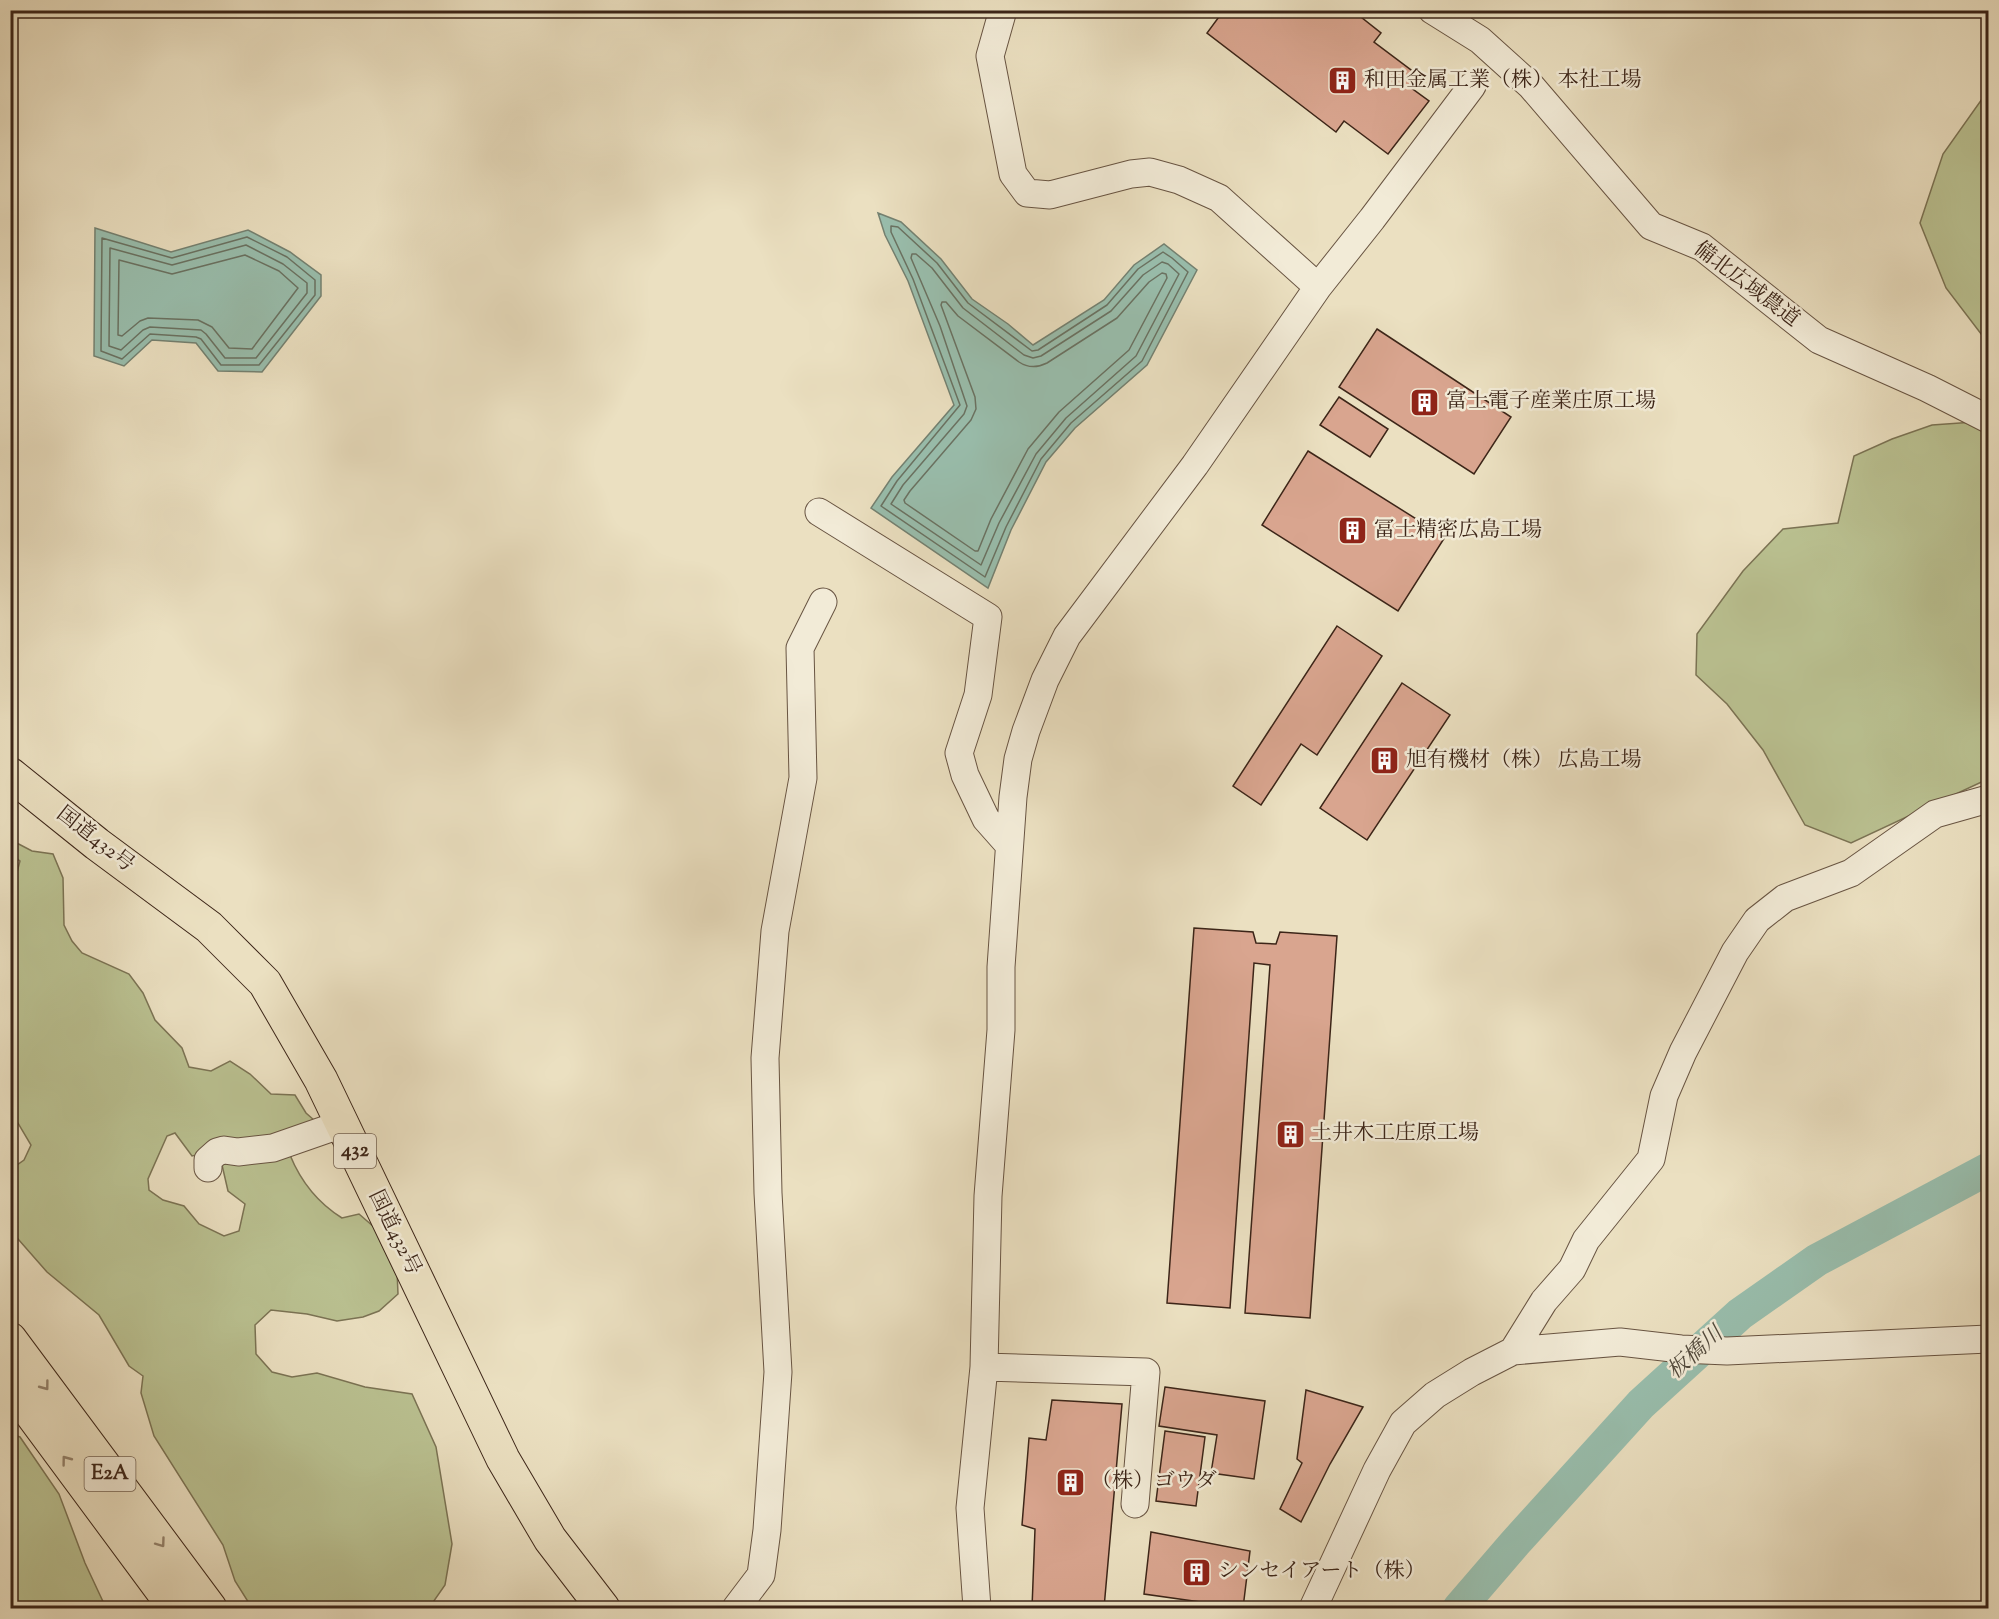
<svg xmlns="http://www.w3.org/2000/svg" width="1999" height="1619" font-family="'Sorts Mill Goudy','Noto Serif JP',serif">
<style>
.green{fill:#bac191;stroke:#7b7354;stroke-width:1.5}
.water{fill:#99bead;stroke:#748171;stroke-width:1.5}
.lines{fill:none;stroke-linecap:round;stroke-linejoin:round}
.shore{stroke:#6a7262;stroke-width:1.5}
.river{stroke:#99bead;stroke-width:33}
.building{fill:#d9a58f;stroke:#3c2518;stroke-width:1.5}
.minor-casing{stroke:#685442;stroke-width:29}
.highway-casing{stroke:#3c2518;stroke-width:35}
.minor{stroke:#f2ebd7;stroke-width:27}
.highway{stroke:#ebe0c1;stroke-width:33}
.oneway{stroke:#94826c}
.labels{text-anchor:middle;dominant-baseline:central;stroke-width:5;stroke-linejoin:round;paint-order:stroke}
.shield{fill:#f2ebd7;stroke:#736051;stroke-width:1.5}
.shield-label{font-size:20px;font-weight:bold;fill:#3c2518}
.poi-label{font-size:21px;fill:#3c2518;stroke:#f2ebd7;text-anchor:start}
.street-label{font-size:21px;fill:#3c2518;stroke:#f2ebd7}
.water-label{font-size:22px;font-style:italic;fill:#534b3d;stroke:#f2ebd7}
</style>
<rect width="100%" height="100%" fill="#ebe0c1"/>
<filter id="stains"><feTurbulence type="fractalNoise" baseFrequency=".00333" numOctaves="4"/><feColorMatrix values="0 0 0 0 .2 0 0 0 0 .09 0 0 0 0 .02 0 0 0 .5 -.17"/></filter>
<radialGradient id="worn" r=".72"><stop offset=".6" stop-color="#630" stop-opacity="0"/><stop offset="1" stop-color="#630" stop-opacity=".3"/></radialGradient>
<path class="green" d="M1982 99H1988V343L1946 288 1920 223 1943 154Z
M1988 421V779L1851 843 1805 825 1763 750 1727 704 1696 675 1697 634 1743 571 1783 529 1838 523 1854 456 1892 439 1932 425Z
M11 840 32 851 53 854 63 878 64 925 72 941 82 953 129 974 143 993 155 1020 182 1048 189 1067 211 1071 230 1061 250 1074 271 1094 295 1095 306 1113 314 1120 315 1130 192 1156 175 1133 167 1136 148 1179 149 1190 163 1200 184 1206 199 1224 224 1236 239 1231 245 1204 228 1191 222 1165 234 1161 290 1155C301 1182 318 1203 342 1218L359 1214 382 1234 397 1271 398 1294 379 1311 363 1317 337 1321 307 1314 271 1310 255 1325 256 1354 272 1372 292 1377 317 1373 365 1387 412 1394 436 1447 452 1544 445 1585 429 1608H252L235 1581 223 1545 154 1436 141 1393 143 1376 129 1366 99 1315 47 1272 11 1231 10 1170 24 1160 31 1145 18 1123 11 1120 10 884 16 876 20 861 11 854Z
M11 1434 20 1437 59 1494 85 1563 106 1608H11Z"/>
<path class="water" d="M878 213 901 222 941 259 972 299 1008 324 1033 345 1104 300 1134 265 1164 244 1197 270 1147 365 1075 428 1046 462 1011 530 988 588 871 508 892 477 954 405 908 281 885 235Z
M95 228 171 252 248 230 290 252 321 275V296L262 372 218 371 196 343 152 340 124 366 94 356Z"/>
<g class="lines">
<path class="shore" d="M891 226 898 227 937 263 968 303 1032 351 1038 350 1107 305 1138 269 1163 252 1172 258 1188 272 1142 361 1071 423 1041 459 1006 527 985 577 881 506 897 481 960 405 913 279 891 232Z
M247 237 287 257 315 280V295L259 365H221L201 339 196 337 150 334 122 359 101 351 102 238 172 258Z
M246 245 283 264 307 283V293L256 358H225L206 334 201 330 150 327 143 330 121 350 109 346 110 248 172 265Z
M912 254H916L932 268 963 308 1024 355 1033 358 1041 356 1111 311 1143 275 1162 262 1168 264 1179 274 1136 356 1066 418 1036 454 999 523 981 565 891 504 903 485 964 414 967 406 940 326 911 258Z
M245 255 279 271 298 288 252 349 229 348 212 327 198 320 148 318 140 321 122 336 118 335 119 260 172 274Z
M1162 273 1166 274 1167 278 1129 350 1059 412 1028 449 991 519 978 551H975L905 503 904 500 910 491 971 420 976 409 975 397 941 305 942 302H946L958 316 1019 362C1028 368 1037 368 1047 363L1117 318 1149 282Z"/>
<path class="river" d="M1459 1608 1515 1543 1641 1404 1740 1314 1817 1260 1988 1169"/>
</g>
<path class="building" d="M1224 10H1352L1381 33 1374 42 1419 76 1410 87 1429 101 1388 154 1344 121 1336 132 1207 33Z
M1377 329 1511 417 1474 474 1339 387Z
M1339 397 1388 429 1370 457 1320 425Z
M1308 451 1445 537 1398 611 1262 525Z
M1337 626 1382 656 1317 755 1301 744 1261 805 1233 786Z
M1402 683 1450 715 1367 840 1320 808Z
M1194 928 1253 932 1256 943 1276 944 1280 932 1337 936 1310 1318 1245 1313 1270 965 1254 963 1230 1308 1167 1303Z
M1165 1387 1265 1401 1254 1479 1211 1473 1217 1435 1159 1426Z
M1306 1390 1363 1407 1330 1464 1301 1522 1280 1509 1302 1463 1297 1459Z
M1052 1400 1122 1404 1104 1608H1032L1035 1529 1022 1525 1029 1438 1046 1440Z
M1165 1431 1205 1437 1196 1506 1156 1501Z
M1151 1532 1250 1551 1243 1608 1144 1594Z"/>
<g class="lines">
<defs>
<path id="minor" d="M1003 10 990 56 1013 174 1027 193 1050 195 1131 174 1150 172 1179 180 1219 198 1318 287
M1432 10 1480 40 1531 86 1651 226 1702 247 1819 340 1927 388 1988 419
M819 512 988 617 978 695 959 753 965 775 986 819 1009 845
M208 1168V1160L217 1152 224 1150 238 1152 273 1148 342 1124
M1513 1351 1544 1301 1572 1269 1586 1240 1651 1159 1664 1096 1683 1052 1735 952 1757 920 1785 898 1851 873 1935 814 1988 799
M984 1367 1146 1372 1135 1504
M736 1608 761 1575 767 1530 778 1372 768 1193 765 1058 775 931 803 778 800 648 823 602
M977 1608 970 1508 984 1367 988 1196 1001 1030V967L1013 797 1018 759 1026 731 1045 680 1067 636 1195 465 1318 287 1372 219 1472 86
M1313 1608 1377 1470 1403 1423 1435 1395 1472 1372 1513 1351 1620 1342 1681 1349 1727 1351 1988 1339"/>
<path id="highway" d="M10 774 97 844 209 927 265 983 321 1080 503 1459 550 1539 603 1608
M10 1339 210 1608
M10 1385 175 1608"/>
</defs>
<use href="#minor" class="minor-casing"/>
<use href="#highway" class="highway-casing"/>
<use href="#minor" class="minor"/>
<use href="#highway" class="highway"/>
</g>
<defs><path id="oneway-chevron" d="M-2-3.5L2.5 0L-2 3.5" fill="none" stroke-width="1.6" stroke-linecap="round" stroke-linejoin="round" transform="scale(1.5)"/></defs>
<g class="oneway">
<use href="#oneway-chevron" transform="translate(45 1386) rotate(53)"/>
<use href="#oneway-chevron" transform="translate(66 1460) rotate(-127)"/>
<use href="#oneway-chevron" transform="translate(161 1543) rotate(54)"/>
</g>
<defs>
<symbol id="building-square" viewBox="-11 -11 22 22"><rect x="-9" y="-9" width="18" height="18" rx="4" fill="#8f2418" stroke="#f2ebd7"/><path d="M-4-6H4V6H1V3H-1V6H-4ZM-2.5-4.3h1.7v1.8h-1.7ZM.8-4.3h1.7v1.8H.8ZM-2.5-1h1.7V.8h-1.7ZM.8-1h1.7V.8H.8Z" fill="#fff"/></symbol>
</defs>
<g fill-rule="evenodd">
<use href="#building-square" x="1326" y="64" width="33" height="33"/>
<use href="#building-square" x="1408" y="386" width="33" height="33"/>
<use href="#building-square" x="1336" y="514" width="33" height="33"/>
<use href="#building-square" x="1368" y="744" width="33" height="33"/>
<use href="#building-square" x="1274" y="1118" width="33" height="33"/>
<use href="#building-square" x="1054" y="1466" width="33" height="33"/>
<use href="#building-square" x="1180" y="1556" width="33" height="33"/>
</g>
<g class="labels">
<g class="shield">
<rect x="334" y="1134" width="42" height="34" rx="4.5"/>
<rect x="84.5" y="1457" width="51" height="34" rx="4.5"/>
</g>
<g class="shield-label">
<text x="355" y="1151">432</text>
<text x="110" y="1474">E2A</text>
</g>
<g class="poi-label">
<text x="1364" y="81">和田金属工業（株） 本社工場</text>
<text x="1446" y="402">富士電子産業庄原工場</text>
<text x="1374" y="531">冨士精密広島工場</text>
<text x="1406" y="761">旭有機材（株） 広島工場</text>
<text x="1311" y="1134">土井木工庄原工場</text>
<text x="1091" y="1482">（株）ゴウダ</text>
<text x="1218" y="1572">シンセイアート（株）</text>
</g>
<g class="street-label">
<text transform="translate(1746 285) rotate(37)">備北広域農道</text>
<text transform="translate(95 840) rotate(38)">国道432号</text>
<text transform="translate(394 1233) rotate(64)">国道432号</text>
</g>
<g class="water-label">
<text transform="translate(1696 1354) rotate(-42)">板橋川</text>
</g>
</g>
<rect width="1999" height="1619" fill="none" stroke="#ebe0c1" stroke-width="36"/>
<rect x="12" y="12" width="1975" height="1595" fill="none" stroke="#3c2518" stroke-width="3"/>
<rect x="18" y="18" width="1963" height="1583" fill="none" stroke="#3c2518" stroke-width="1.5"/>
<rect width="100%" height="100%" filter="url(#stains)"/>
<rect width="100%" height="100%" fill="url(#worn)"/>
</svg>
